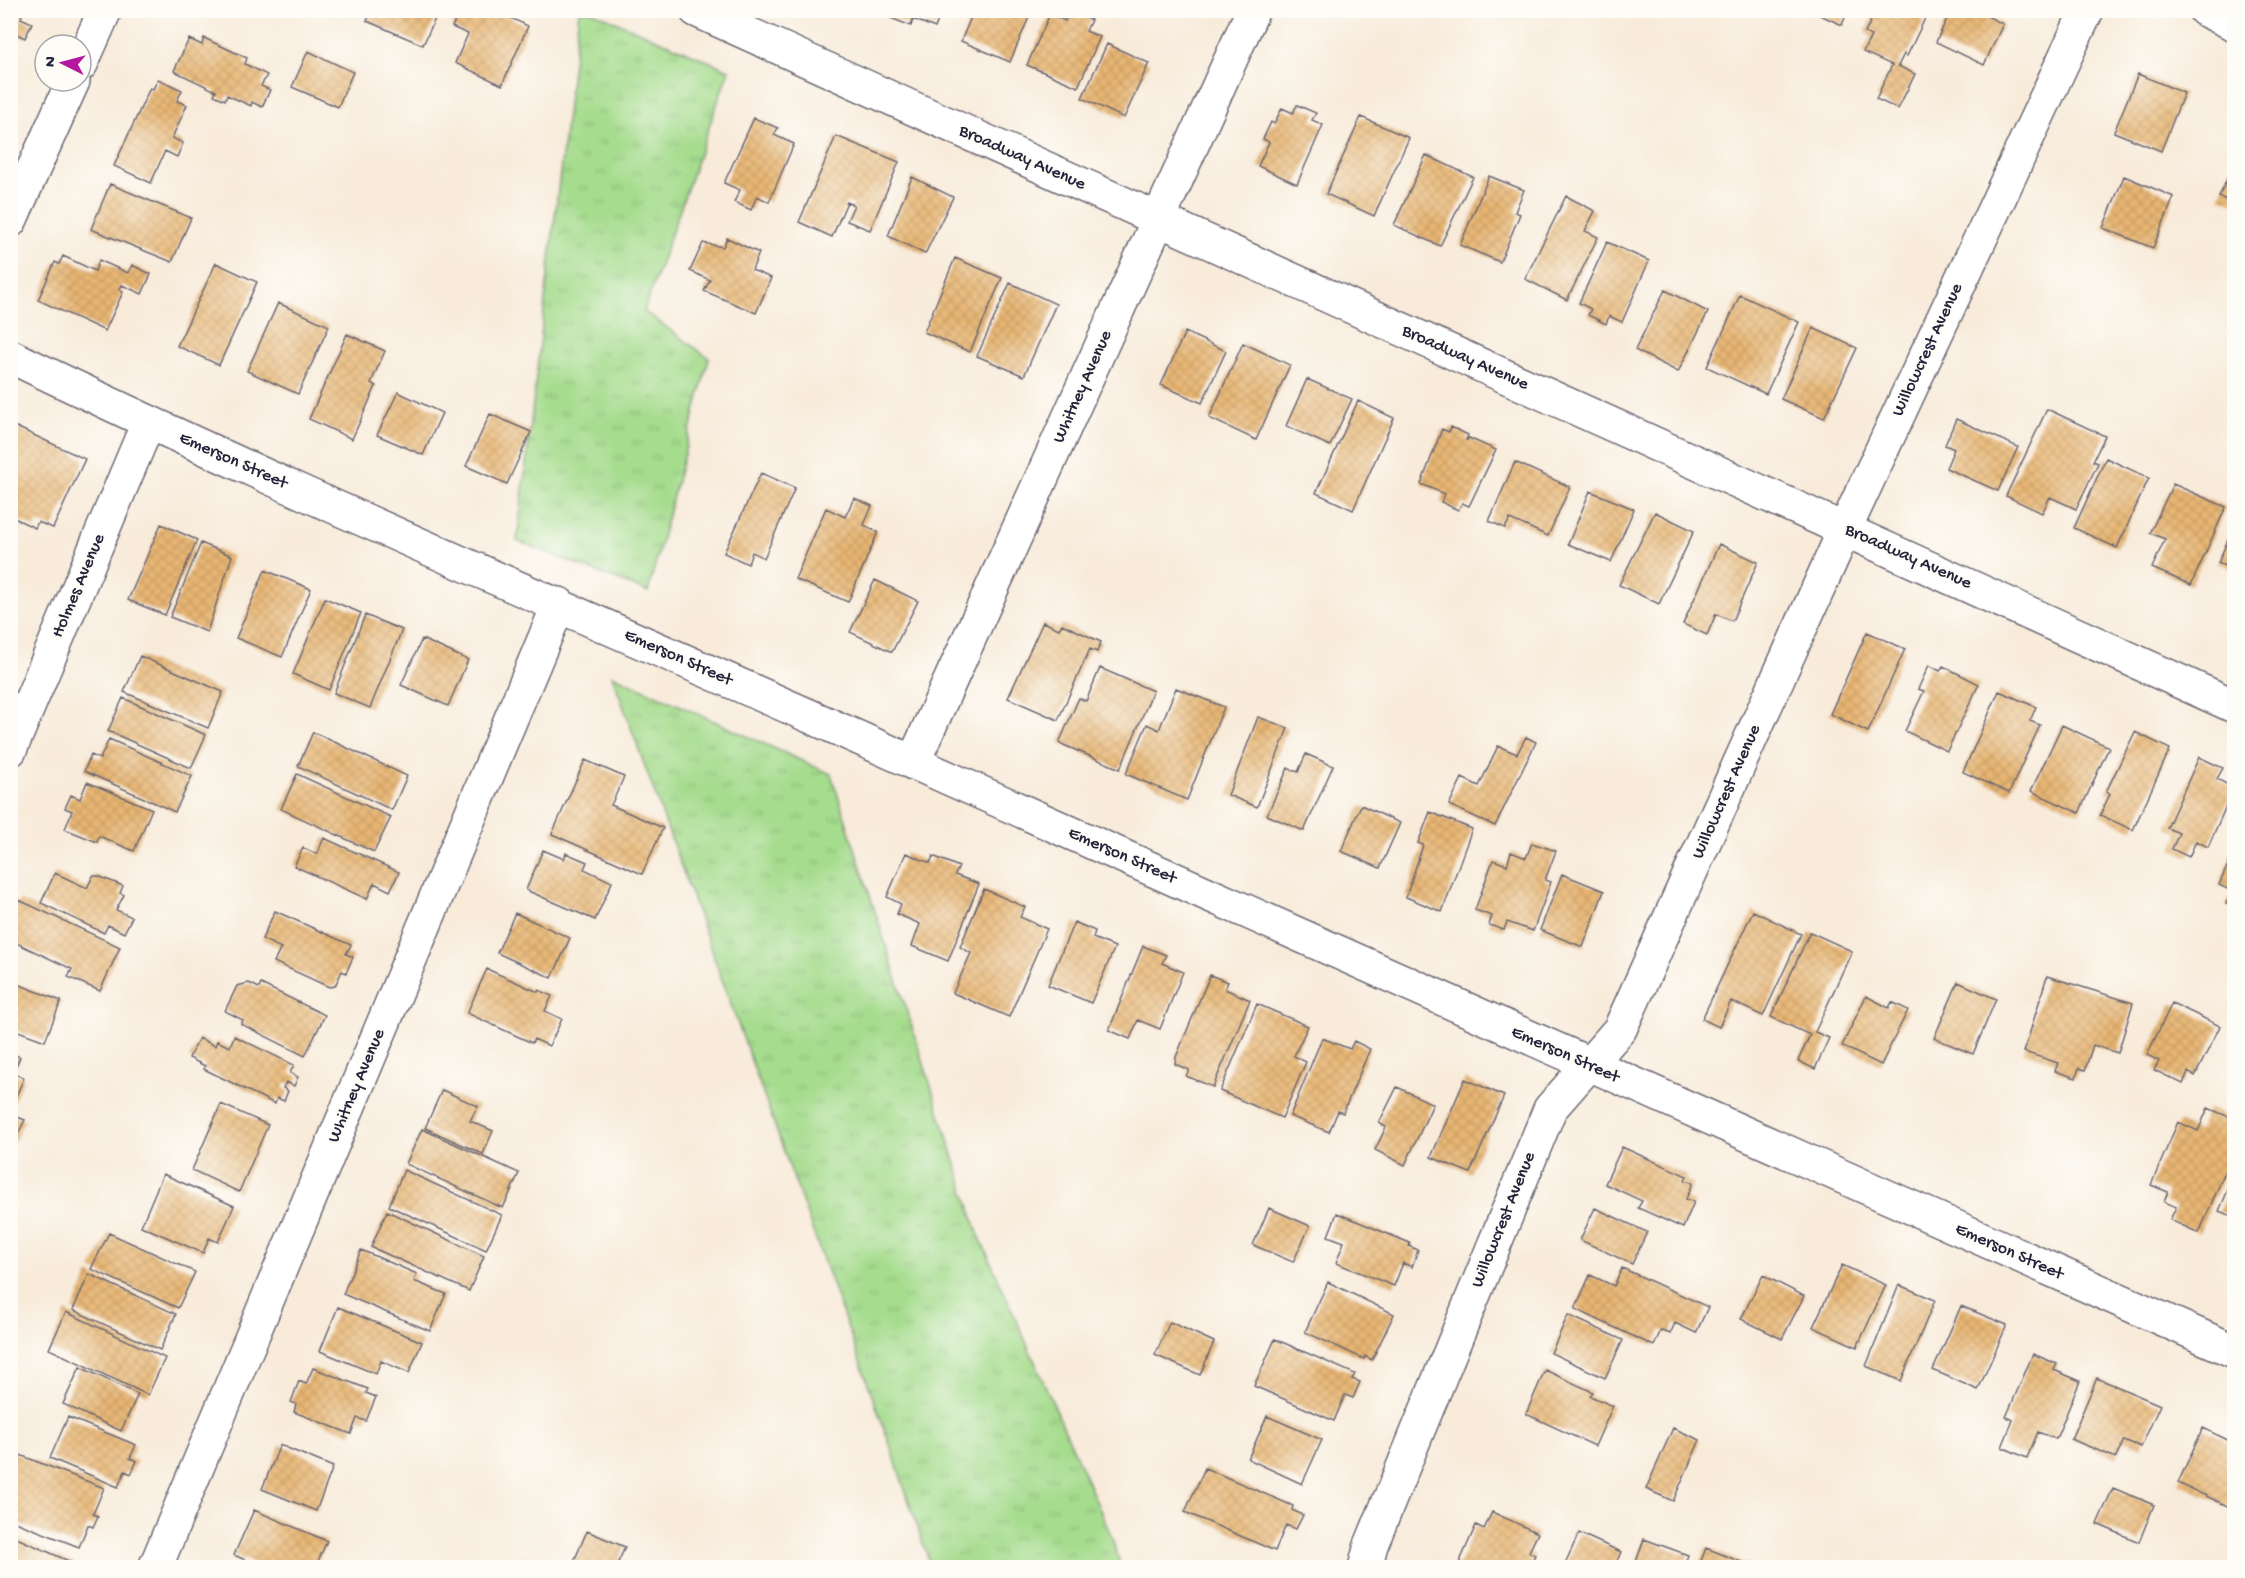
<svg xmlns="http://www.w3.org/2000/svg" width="2245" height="1578" font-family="'Gochi Hand',sans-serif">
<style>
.grass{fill:url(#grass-tufts);stroke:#647f64;stroke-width:1.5}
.building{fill:url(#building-cross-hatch)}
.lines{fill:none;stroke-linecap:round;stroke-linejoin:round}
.minor-casing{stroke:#6d6873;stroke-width:36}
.minor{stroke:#fff;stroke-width:33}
.labels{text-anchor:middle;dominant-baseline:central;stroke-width:4.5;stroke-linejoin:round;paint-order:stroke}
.street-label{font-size:18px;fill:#22223b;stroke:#fdfcf7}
</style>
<defs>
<pattern id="grass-tufts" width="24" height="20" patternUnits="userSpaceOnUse" patternTransform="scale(1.5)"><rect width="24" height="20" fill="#a5dc8d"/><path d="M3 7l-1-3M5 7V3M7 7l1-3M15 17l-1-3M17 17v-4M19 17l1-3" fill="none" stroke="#8ebc7b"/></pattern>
<pattern id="building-cross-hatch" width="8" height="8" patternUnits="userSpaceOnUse" patternTransform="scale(1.5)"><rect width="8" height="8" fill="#e8b673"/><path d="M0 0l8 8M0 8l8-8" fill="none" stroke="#c79c64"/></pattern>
</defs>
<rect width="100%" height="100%" fill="#fdfcf7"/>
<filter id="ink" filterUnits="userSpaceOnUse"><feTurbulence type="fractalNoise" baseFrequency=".0167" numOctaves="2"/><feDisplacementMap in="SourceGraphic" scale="12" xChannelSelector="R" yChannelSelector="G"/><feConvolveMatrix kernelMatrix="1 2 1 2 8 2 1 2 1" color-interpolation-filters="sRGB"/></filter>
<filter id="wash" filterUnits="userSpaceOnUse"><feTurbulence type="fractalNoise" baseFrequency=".008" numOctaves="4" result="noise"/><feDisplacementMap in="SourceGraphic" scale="24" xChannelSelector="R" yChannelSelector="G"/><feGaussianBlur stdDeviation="1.35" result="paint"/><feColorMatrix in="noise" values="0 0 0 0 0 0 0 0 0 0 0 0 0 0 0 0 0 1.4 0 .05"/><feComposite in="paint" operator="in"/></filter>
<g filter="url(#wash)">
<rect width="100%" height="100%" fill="#f8ebda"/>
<path class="grass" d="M579 11H591L729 70 644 311 709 358 648 592 517 541Z
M612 675 831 774 978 1233 1111 1535 1121 1567H931L889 1442Z"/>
<g id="blocks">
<path class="building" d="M10 10H24L21 18 32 23 25 38 14 33 10 39Z
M372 10H439L423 45 367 21Z
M460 10H494L528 26 502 85 455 63 468 34 452 27Z
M885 10H942L935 28 913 19 911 26 883 15Z
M974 10H1032L1010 62 961 41Z
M1809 10H1848L1842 25Z
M1876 10H1929L1907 56 1904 54 1898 66 1915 74 1898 109 1876 99 1892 65 1863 52 1871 36 1865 33Z
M1951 10H1989L1987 16 2003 24 1984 65 1936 42Z
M1070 11 1091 20 1086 31 1100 37 1078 87 1027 65 1050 14 1065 21Z
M204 38 247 58 245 64 267 75 261 86 270 90 262 107 252 102 251 106 227 95 225 100 214 95 216 91 174 71 189 39 202 45Z
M1107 44 1149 63 1124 118 1082 98Z
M308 51 353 72 338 107 292 87Z
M2138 74 2184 93 2161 151 2114 132Z
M158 79 182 90 177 101 187 105 172 138 183 143 177 157 165 151 151 183 114 166 150 88 153 89Z
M1297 105 1316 113 1312 120 1323 125 1297 184 1258 166 1269 142 1263 139 1271 122 1274 124 1282 108 1293 113Z
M1361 117 1409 138 1374 216 1326 194Z
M754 118 778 128 774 135 794 144 769 202 757 196 751 210 734 202 740 190 724 183Z
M836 136 899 162 870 230 847 221 854 205 847 202 832 237 799 222Z
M1426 155 1473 177 1440 246 1394 225Z
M2234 163V203L2219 197Z
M1489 176 1524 190 1515 212 1520 214 1500 262 1460 245Z
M2124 176 2174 197 2153 248 2103 228Z
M912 177 953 197 925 254 888 236Z
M110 184 191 218 172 262 91 229Z
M1566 196 1595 211 1585 231 1598 237 1567 300 1525 279Z
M727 238 759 253 752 270 771 278 756 313 704 291 710 280 690 271 703 243 723 247Z
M1607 242 1649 261 1622 322 1609 316 1606 324 1588 315 1591 309 1579 303Z
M63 256 95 271 99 260 128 273 132 265 151 274 142 294 122 285 119 290 123 292 105 331 38 300 55 262 59 264Z
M955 258 1002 278 970 352 924 332Z
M216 263 257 282 219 365 177 346Z
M1010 283 1056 304 1024 376 977 356Z
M1665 290 1708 312 1678 372 1635 350Z
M1740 295 1799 322 1766 394 1707 367Z
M278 303 329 326 298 394 247 371Z
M1813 328 1857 348 1824 418 1781 399Z
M1185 332 1226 351 1202 403 1161 385Z
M347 334 385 351 371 383 376 386 352 439 309 419Z
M1243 343 1290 365 1256 440 1209 418Z
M1307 379 1352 399 1330 446 1286 426Z
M398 392 442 413 423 455 377 435Z
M1358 401 1394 418 1353 510 1316 493Z
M2047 409 2105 436 2093 461 2098 463 2076 509 2050 497 2042 513 2006 496Z
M490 414 531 432 507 484 466 466Z
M1956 419 2018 447 1998 491 1946 468 1954 449 1945 445Z
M10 424 85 459 53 528 38 522 35 528 10 516Z
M1451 427 1468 435 1466 441 1469 438 1496 450 1469 506 1462 503 1458 510 1441 502 1445 494 1421 484 1442 429 1449 432Z
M2106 458 2149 478 2117 548 2074 528Z
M1515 462 1570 487 1548 536 1510 519 1505 528 1489 521Z
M761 473 795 488 764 558 752 552 748 564 724 553Z
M2173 484 2226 507 2191 585 2152 568 2165 539 2150 533Z
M1590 491 1634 509 1611 562 1568 544Z
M854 498 872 506 864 525 878 532 848 602 795 579 826 508 845 517Z
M1655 512 1694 531 1659 604 1619 585Z
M161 524 197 540 165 615 128 600Z
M2232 530 2234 531V570L2218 563Z
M201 543 232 556 207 632 170 617Z
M1719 544 1758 562 1732 621 1716 614 1707 635 1683 624Z
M265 570 311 589 282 657 236 638Z
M875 580 918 601 892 652 850 632Z
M325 598 361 613 329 690 293 674Z
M365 615 402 630 370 708 334 693Z
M1043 622 1059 629 1062 624 1101 642 1097 652 1090 649 1058 720 1008 698Z
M1867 632 1905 649 1868 732 1830 714Z
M422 639 468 660 448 706 401 685Z
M140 656 223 692 208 728 124 692Z
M1929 665 1940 671 1943 666 1979 684 1947 751 1905 731 1924 691 1918 689Z
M1100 668 1153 691 1120 769 1059 743 1079 698 1086 701Z
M1176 688 1224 707 1187 800 1126 774 1147 724 1159 730Z
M1999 691 2036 707 2030 721 2040 725 2009 793 1963 772Z
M123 698 206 735 191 768 108 731Z
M1258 717 1288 728 1257 807 1228 795Z
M2062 725 2109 747 2079 813 2031 791Z
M313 732 407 776 392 810 298 766Z
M2135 732 2170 749 2133 830 2100 815 2110 794 2106 792Z
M1526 737 1536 742 1495 826 1449 805 1462 778 1479 786 1498 746 1517 754Z
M109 739 192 776 175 812 84 771 91 755 100 759Z
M1306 754 1333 766 1304 831 1267 815 1288 768 1298 772Z
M2199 757 2223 768 2217 779 2234 788 2208 847 2196 841 2189 857 2172 849 2179 833 2167 828Z
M585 760 624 777 611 805 663 828 642 874 552 834Z
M297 774 391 817 374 852 281 809Z
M87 782 152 809 134 851 99 836 97 842 65 829 72 811 65 808 71 795 80 799Z
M1361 805 1400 823 1380 868 1341 851Z
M1430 812 1472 829 1442 912 1406 897 1423 845 1418 843Z
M324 838 399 872 390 891 374 883 367 899 294 866 303 848 317 854Z
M1532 843 1556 851 1545 880 1551 882 1533 931 1507 922 1504 930 1489 925 1492 916 1475 910 1493 860 1507 865 1511 852 1526 858Z
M543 850 564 859 566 853 587 862 584 869 612 882 595 920 526 890Z
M2234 851V908L2226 904 2232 891 2219 885Z
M906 853 930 863 933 856 959 867 955 875 979 884 948 961 912 946 920 924 897 914 901 904 887 897Z
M55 873 87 888 93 876H98L123 886 120 893 124 895 116 910 132 917 124 933 108 925 104 933 41 903Z
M1562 874 1604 891 1583 947 1540 930Z
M984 889 1025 907 1020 917 1047 929 1009 1017 953 993 971 953 960 947Z
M19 900 120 947 100 991 68 977 72 969 10 940V920Z
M275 911 351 945 346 954 353 957 346 973 342 971 335 986 329 987 274 962 281 948 262 939Z
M1753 911 1801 934 1763 1016 1731 1001 1719 1027 1702 1019Z
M515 913 570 938 552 978 497 953Z
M1074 922 1095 931 1093 938 1115 947 1091 1003 1048 985Z
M1810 932 1852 951 1815 1032 1829 1038 1815 1069 1798 1061 1810 1035 1771 1017Z
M1143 946 1166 955 1162 963 1183 972 1160 1029 1138 1020 1130 1039 1109 1030Z
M487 969 538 992 539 990 552 996 545 1011 562 1019 549 1046 534 1039 532 1043 467 1013Z
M1210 975 1228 982 1225 989 1250 1000 1213 1087 1186 1076 1189 1070 1175 1064 1176 1057Z
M2047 976 2133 1003 2118 1053 2093 1045 2085 1070 2079 1068 2076 1078 2055 1071 2058 1063 2024 1052Z
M10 981 61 1001 45 1041 10 1028Z
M1958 982 1996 999 1973 1054 1934 1038Z
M249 983 259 988 261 984 325 1015 305 1056 241 1024 243 1020 225 1011 237 986Z
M1866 996 1889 1008 1892 1002 1908 1010 1881 1065 1842 1046Z
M2172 1003 2220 1026 2195 1076 2188 1072 2183 1084 2154 1070 2159 1061 2147 1055Z
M1257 1004 1308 1026 1294 1056 1306 1062 1282 1118 1220 1091Z
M234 1036 294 1065 290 1073 298 1077 294 1086 286 1082 283 1088 288 1091 284 1101 277 1098 275 1104 204 1069 205 1066 189 1058 199 1038 215 1046 217 1041 230 1047Z
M1322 1038 1350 1049 1354 1041 1370 1049 1343 1113 1338 1111 1329 1132 1290 1116Z
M10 1053 20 1057 13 1073 24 1078 13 1103 10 1102Z
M1465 1079 1504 1096 1470 1173 1431 1157Z
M1397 1087 1433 1104 1405 1165 1375 1150 1386 1127 1379 1123Z
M442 1090 478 1106 470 1121 493 1131 483 1154 425 1128Z
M221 1104 268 1125 239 1192 192 1170Z
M2208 1108 2234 1119V1150L2199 1233 2170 1220 2176 1207 2164 1202 2168 1192 2151 1185 2178 1122 2198 1131Z
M10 1114 25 1120 10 1150Z
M422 1129 519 1173 503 1208 406 1164Z
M1622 1147 1687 1176 1685 1180 1693 1183 1686 1199 1694 1202 1683 1228 1638 1208 1642 1201 1605 1184Z
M404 1170 502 1215 486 1250 389 1206Z
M163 1174 234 1206 218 1242 209 1238 203 1253 141 1226Z
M2234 1176V1217L2219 1211Z
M1269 1208 1310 1226 1293 1262 1253 1245Z
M1595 1208 1647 1232 1632 1264 1580 1240Z
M387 1211 484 1256 469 1291 371 1247Z
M1337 1213 1410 1243 1409 1246 1418 1250 1412 1267 1403 1263 1394 1286 1336 1263 1344 1242 1328 1236Z
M109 1233 195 1272 178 1308 91 1269Z
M361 1250 417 1274 414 1281 446 1294 430 1331 343 1294Z
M1842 1265 1886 1285 1857 1347 1813 1327Z
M1622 1268 1708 1307 1696 1333 1675 1323 1670 1334 1661 1330 1654 1346 1575 1309 1590 1275 1614 1286Z
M89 1274 176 1314 160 1350 73 1310Z
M1763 1275 1804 1296 1782 1339 1741 1319Z
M1328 1282 1394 1314 1372 1360 1365 1356 1364 1359 1305 1332Z
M1899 1285 1935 1300 1901 1381 1866 1366Z
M1961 1306 2007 1325 1978 1390 1933 1370Z
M338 1307 422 1342 409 1373 381 1361 376 1374 320 1351Z
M66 1312 165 1358 148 1395 49 1349Z
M1568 1315 1623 1340 1605 1378 1551 1353Z
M1170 1322 1214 1342 1200 1375 1155 1355Z
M1275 1339 1355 1374 1352 1379 1360 1382 1353 1398 1345 1395 1334 1421 1254 1386Z
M2033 1354 2057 1364 2054 1370 2080 1381 2056 1439 2038 1432 2027 1458 2002 1447 2013 1420 2006 1417Z
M80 1367 138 1394 121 1431 63 1404Z
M313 1368 368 1389 366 1393 376 1397 366 1421 357 1418 351 1434 294 1412 296 1404 291 1402 299 1381 306 1384Z
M1545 1370 1593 1392 1590 1396 1613 1406 1595 1446 1526 1414Z
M2097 1378 2160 1405 2141 1447 2124 1440 2116 1458 2071 1439Z
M1267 1416 1322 1440 1302 1484 1248 1459Z
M68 1417 136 1445 130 1458 137 1461 131 1474 125 1471 118 1487 50 1458Z
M1673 1428 1700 1440 1673 1501 1646 1489Z
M2203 1428 2234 1443V1509L2178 1483Z
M280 1445 333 1467 316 1511 262 1489Z
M10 1451 104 1488 93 1514 98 1516 93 1527 88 1525 79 1547 10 1520Z
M1205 1468 1293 1506 1292 1510 1303 1515 1296 1529 1286 1525 1275 1551 1185 1512Z
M2113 1488 2154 1505 2139 1542 2097 1524Z
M254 1510 327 1541 315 1568H300L293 1564 292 1568H264L234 1555Z
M1492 1512 1538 1533 1529 1552 1535 1555 1529 1568H1457L1476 1525 1484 1529Z
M587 1531 625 1547 617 1565 622 1568H571Z
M1579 1533 1621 1552 1614 1568H1563Z
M10 1535 73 1563 71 1568H10Z
M1644 1539 1688 1555 1684 1568H1634Z
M1706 1548 1754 1567V1568H1698Z"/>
</g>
</g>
<g filter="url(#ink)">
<use href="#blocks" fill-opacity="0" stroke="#6d6873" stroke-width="1.5"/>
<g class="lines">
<defs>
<path id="minor" d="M696 10 2234 706
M2205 10 2234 24
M81 64 105 10
M10 221 73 81
M10 356C275 485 546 599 814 718 1287 930 1761 1141 2234 1351
M10 750 148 423
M913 763 1253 10
M155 1568 559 604
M1365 1568 1371 1545 1550 1109 1620 1029 1845 529 2087 10"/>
</defs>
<use href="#minor" class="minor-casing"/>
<use href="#minor" class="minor"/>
</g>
</g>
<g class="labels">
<g class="street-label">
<text transform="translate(1022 158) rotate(24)">Broadway Avenue</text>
<text transform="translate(1928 350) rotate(-65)">Willowcrest Avenue</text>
<text transform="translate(1465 358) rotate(24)">Broadway Avenue</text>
<text transform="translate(1083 387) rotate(-66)">Whitney Avenue</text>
<text transform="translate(233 461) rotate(24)">Emerson Street</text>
<text transform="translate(1908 557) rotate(24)">Broadway Avenue</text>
<text transform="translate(79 586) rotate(-67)">Holmes Avenue</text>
<text transform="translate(678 658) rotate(24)">Emerson Street</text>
<text transform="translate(1727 792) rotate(-66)">Willowcrest Avenue</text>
<text transform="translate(1122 856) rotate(24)">Emerson Street</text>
<text transform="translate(1565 1055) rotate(24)">Emerson Street</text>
<text transform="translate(357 1086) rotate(-67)">Whitney Avenue</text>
<text transform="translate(1504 1220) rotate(-68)">Willowcrest Avenue</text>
<text transform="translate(2009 1252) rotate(24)">Emerson Street</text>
</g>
</g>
<rect width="2245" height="1578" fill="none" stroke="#fdfcf7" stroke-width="36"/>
<g transform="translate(63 63) rotate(276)"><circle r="28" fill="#fdfcf7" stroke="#a5a5ac" stroke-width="1.5"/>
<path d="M0-4.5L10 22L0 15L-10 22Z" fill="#b5179e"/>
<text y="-9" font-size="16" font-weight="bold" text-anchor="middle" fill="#22223b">N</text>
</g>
</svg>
